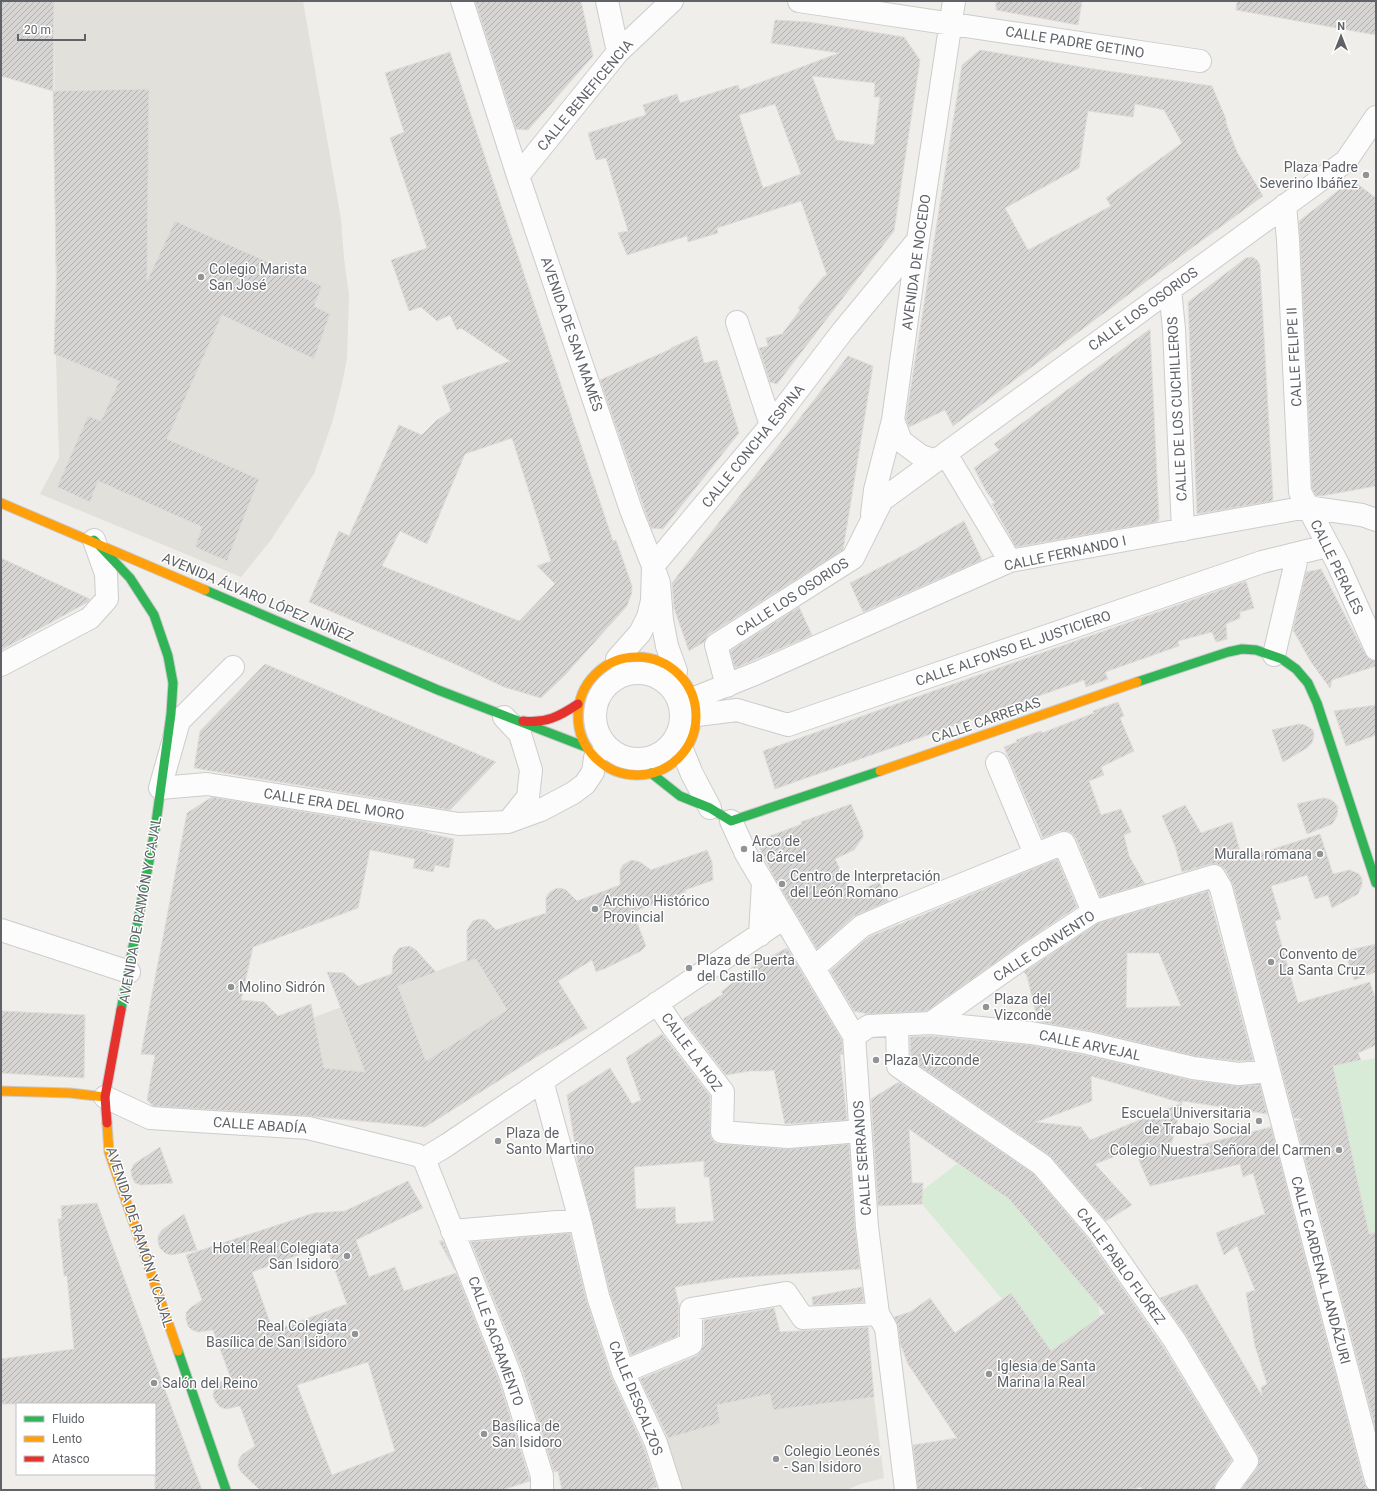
<svg xmlns="http://www.w3.org/2000/svg" width="1377" height="1491" font-family="Roboto,sans-serif">
<style>
.education{fill:#e2e0da}
.green{fill:#d8ebd6}
.building{fill:url(#building-hatch);stroke:#deddd9;fill-rule:evenodd}
.lines{fill:none;stroke-linecap:round;stroke-linejoin:round}
.street-casing{stroke:#cbcccc;stroke-width:24}
.fast-casing{stroke:#cacacb;stroke-width:11}
.slow-casing{stroke:#cacacb;stroke-width:11}
.jam-casing{stroke:#cacacb;stroke-width:11}
.street{stroke:#fdfcfc;stroke-width:22}
.fast{stroke:#30b455;stroke-width:9}
.slow{stroke:#ff9f0a;stroke-width:9}
.jam{stroke:#e5322d;stroke-width:9}
.poi-dot{fill:#919496;stroke:#fff;stroke-width:1.5}
.labels{text-anchor:middle;dominant-baseline:central;stroke-width:3;stroke-linejoin:round;paint-order:stroke}
.street-label{font-size:14px;fill:#5f6368;stroke:#fff}
.poi-label{font-size:14px;fill:#5f6368;stroke:#fff;text-anchor:start}
</style>
<defs>
<pattern id="building-hatch" width="6" height="6" patternUnits="userSpaceOnUse"><rect width="6" height="6" fill="#d6d5d3"/><path d="M-1 1l2-2M0 6l6-6M5 7l2-2" fill="none" stroke="#b1b0af"/></pattern>
</defs>
<rect width="100%" height="100%" fill="#efeeea"/>
<path class="education" d="M54 1H303L341 219 344 258 349 295 347 358 342 384 332 423 314 474 271 540 241 577 40 494 59 458 56 360Z
M481 957 487 977 507 1011 522 1003 549 1049 425 1127 309 1117 291 1026 469 959Z
M770 1394 773 1410 874 1397 884 1478 860 1484 847 1490H679L664 1439 719 1423 717 1405Z"/>
<path class="green" d="M1376 1058V1232L1369 1234 1333 1066Z
M958 1163 1009 1199 1099 1306 1100 1316 1051 1351 1011 1293 1002 1299 922 1204 923 1190Z"/>
<path class="building" d="M1 1H54L53 91 1 76Z
M475 1H581L593 56 528 130 516 129Z
M996 1H1082L1078 25 996 10Z
M1237 1H1376V35L1236 10Z
M775 20 809 22 904 37 920 60 894 231 777 384 770 382 759 348 768 346 766 338 782 334 800 310 798 308 823 277 827 275 801 201 717 228 718 233 688 242 687 236 627 255 618 233 628 231 606 158 596 160 588 133 646 115 643 105 677 94 680 103 738 85 740 90 839 53 771 43ZM812 76 875 83 874 97H880L874 145 836 140ZM775 104 801 174 763 188 739 115Z
M980 50 1094 69 1212 86 1226 119V123L1237 152 1263 196 1156 274 953 426 945 410 909 427 906 419 908 405 962 65ZM1135 104 1164 110 1182 143 1106 198 1111 206 1028 250 1005 208 1079 168 1088 111 1133 117Z
M450 52 613 541 616 540 632 586V592L627 606 565 675 541 698 504 687 455 664 309 602 339 531 349 536 399 425 422 435 437 420 451 411 442 386 510 361 461 328 457 330 450 315 437 321 421 307 409 311 391 260 427 248 390 138 404 132 385 73ZM512 438 551 561 537 566 555 584 519 621 382 566 400 531 427 544 465 454Z
M149 89 147 281 175 221 322 286 314 306 330 314 314 359 222 315 167 439 259 479 227 561 195 547 202 527 98 481 90 502 57 487 88 416 101 421 119 381 54 354 57 266 56 265 53 91Z
M1352 180 1376 198V486L1321 496H1316L1312 489 1299 221Z
M1252 257 1257 260 1260 265 1273 498 1272 501 1197 514 1188 302 1246 258Z
M1150 329 1159 519 1157 522 1016 547 992 504 995 503 986 491 974 468 999 450 994 444Z
M697 336 704 363 717 360 739 433 663 529 651 528 600 380 671 349V348Z
M848 356 873 366 843 550 709 634 704 642 689 651 674 608 672 583Z
M964 521 982 560 863 612 850 583 914 550Z
M1 558 53 582 90 599 88 602 1 650Z
M1321 569 1365 654 1369 659 1376 661V666L1332 680 1330 688 1311 662 1293 630 1306 572Z
M1246 581 1254 608 1240 612V618L1226 624 1227 639 1216 642 1212 632 1178 641 1179 646 1105 672 1108 679 1086 687 1084 680 775 789 763 751Z
M799 607 812 635 735 668 730 651Z
M265 664 308 682 496 762 450 810 194 768 200 731Z
M1118 702 1124 716 1120 718 1134 751 1101 767 1104 775 1089 781 1101 815 1121 809 1131 832 1124 835 1129 856 1145 884 1100 897 1076 838 1072 833 1066 831H1060L1043 838 1004 747 1017 742 1016 740 1041 731 1042 733 1094 713 1093 711Z
M1376 705V735L1346 746 1334 711Z
M1299 724 1305 725 1313 730 1314 735 1312 743 1307 748 1283 762 1272 730Z
M212 797 428 832 427 833 454 839 449 868 435 865 433 872 413 868 415 859 370 850 358 908 253 947 241 1000 264 1002 278 1016 311 1004 324 1068 365 1072 327 972 344 973 358 986 392 974 393 957 399 948 409 946 415 949 436 972 398 986 426 1061 507 1010 476 959 467 962V930L473 921 479 919 486 920 496 930 546 913V897L550 892 555 889 560 888 566 890 577 901 620 885V870L623 865 631 860 640 862 651 870 707 850 712 862 713 880 685 890 686 892 633 912 646 946 641 951 606 968 596 972 592 960 558 981 587 1028 550 1050 549 1049 425 1127 309 1116 153 1106 147 1100 155 1055 141 1054 152 994 187 813Z
M1323 798 1329 799 1334 802 1338 807 1337 816 1332 824 1307 834 1297 804Z
M851 804 863 832V837L854 850 835 859 852 894 879 882 888 901 854 916 817 949 774 877 756 841 802 824 801 822Z
M1185 805 1201 833 1232 822 1242 859 1320 834 1333 874 1350 870 1359 874 1362 879V885L1358 894 1332 908 1328 895 1315 899 1307 875 1271 886 1281 919 1275 921 1298 1003 1370 982 1376 1001V1045L1358 1053 1361 1060 1333 1066 1369 1234 1376 1232V1431L1295 1121 1302 1119 1294 1118 1233 885 1225 869 1221 866 1216 864H1210L1182 872 1175 846 1162 816Z
M1057 859 1077 907 1020 945 927 1011 868 1014 854 1011 830 971 869 937Z
M1208 891 1253 1060 1239 1061 1195 1056 1091 1031 1038 1022 1027 976 1024 972 1098 923ZM1127 953H1159L1181 1006 1126 1008Z
M1376 944V972L1354 980 1345 951Z
M787 948 842 1040 843 1054 840 1055 847 1120 785 1124 774 1070 768 1071H750L726 1075 683 1019 723 994 721 992 756 964Z
M1 1011 85 1015 84 1078 1 1073Z
M662 1034 710 1096V1132L711 1138 715 1143 721 1144 787 1149 849 1144 855 1228 860 1269 730 1278 675 1287 679 1306 678 1336 631 1355 610 1293 579 1170 567 1095 610 1068 632 1104 641 1100 626 1058ZM704 1161V1177H709L714 1221 676 1224 675 1207 636 1209 634 1167Z
M931 1036 1029 1045 1085 1055 1191 1080 1237 1086 1260 1085 1267 1114 1183 1101 1182 1103 1091 1076 1092 1101 1036 1122 1081 1127 1090 1140 1182 1103 1169 1153 1271 1127 1364 1483 1369 1490H1241L1257 1468 1259 1462 1258 1455 1186 1335 1160 1298 1197 1284 1262 1396 1261 1387 1267 1384 1255 1346 1246 1293 1255 1290 1237 1246 1224 1255 1216 1233 1265 1214 1253 1173 1243 1177 1240 1164 1150 1186 1134 1149 1095 1164 1132 1205 1106 1221 1049 1155 911 1060 910 1037Z
M899 1082 1034 1174 1089 1240 1164 1348 1232 1460 1216 1483 1214 1490H1144L1141 1487 1129 1490H918L913 1445 957 1438 908 1364 900 1343 898 1326 894 1317 910 1312 930 1298 955 1333 1011 1293 1051 1351 1105 1313 1009 1199 909 1129 912 1183H923L922 1204 878 1206 871 1099Z
M160 1147 173 1183 141 1185 135 1183 132 1177 131 1170 134 1164Z
M408 1181 423 1208 356 1240 369 1277 395 1267 404 1291 456 1273 499 1381 530 1481 502 1490H260L241 1472 238 1466 239 1459 243 1454 255 1446 240 1406 226 1409 220 1407 216 1402 213 1396 214 1390 217 1384 230 1376 213 1330 198 1332 192 1330 188 1326 186 1319V1313L190 1308 202 1300 186 1255 314 1213 345 1211ZM326 1245 347 1304 273 1331 252 1272ZM368 1362 395 1451 332 1475 297 1385Z
M97 1203 147 1341 202 1490H155V1404H1V1359L74 1349 67 1276H64L58 1219H62L61 1206Z
M184 1214 197 1250 171 1255 165 1253 160 1248 158 1242V1236L162 1230Z
M570 1233 586 1299 611 1376 644 1448 657 1487 645 1490H562L558 1471 554 1472 523 1372 471 1242Z
M439 1241H443L455 1270Z
M862 1287 864 1302 813 1305 812 1297Z
M774 1308 780 1332 868 1327 874 1397 773 1410 770 1394 717 1405 720 1423 668 1438 640 1379 696 1356 701 1351 704 1344V1320Z"/>
<g class="lines">
<defs>
<path id="street" d="M462 1 518 176 631 510 653 566 652 601 648 617 640 633 617 659
M607 1 618 52
M799 1 1200 61
M518 176 618 52 672 1
M1285 205 1288 240 1300 492 1338 564 1376 649
M1170 289 1174 329 1183 530
M737 322 771 425
M893 420 901 441 921 456 936 461
M946 454 1010 561
M872 514 875 490 893 420 918 240 954 1
M1274 655 1298 553
M1 665 90 618 107 599 106 574 94 540
M233 667 179 721 160 788 207 784 459 824 508 822 541 810 573 793 585 784 593 772 595 758
M676 671 667 646 662 620 659 583 653 566 771 425 842 332 918 240
M595 716a43 43 0 1 1 86 0a43 43 0 1 1-86 0Z
M727 686 716 645 853 558 882 500 1346 161 1376 117
M695 698 757 673 1010 561 1307 507 1362 515 1376 520
M697 715 737 710 788 725 1262 562 1327 546
M504 717 520 734 531 770 528 797 508 822
M683 752 692 774 710 808
M997 763 1035 854
M731 821 743 847
M745 852 854 1036 867 1227 878 1314 886 1328 906 1490
M1 930 129 972
M760 935 763 882
M814 968 862 926 894 912 1064 843 1093 912
M657 1003 673 1027 723 1092 722 1132 788 1137 860 1131
M931 1023 1027 955 1093 912 1214 876 1221 888 1376 1480
M897 1025 898 1066 1042 1165 1099 1232 1175 1341 1247 1461 1226 1490
M854 1036 869 1026 931 1023 1031 1033 1088 1043 1193 1068 1239 1074 1269 1071
M542 1081 580 1220 598 1296 623 1372 656 1443 671 1490
M105 1097 150 1118 308 1128 417 1155 424 1159 511 1377 542 1476V1490
M424 1159 447 1145 784 918
M452 1231 580 1220
M623 1372 691 1344V1309L786 1293 803 1318 878 1314"/>
<path id="fast" d="M94 540 130 578 154 615 168 656 173 683 171 714 155 830 121 1010
M205 590 438 690 586 747
M1137 682 1228 652 1242 649 1256 650 1282 659 1296 669 1308 683 1317 703 1376 883
M651 773 680 796 710 808 731 821 880 771
M178 1351 226 1490"/>
<path id="slow" d="M1 503 205 590
M578 716a59 59 0 1 1 118 0a59 59 0 1 1-118 0Z
M880 771 1137 682
M1 1091 70 1093 105 1097
M107 1123 109 1152 178 1351"/>
<path id="jam" d="M523 721C545 724 560 716 578 704
M107 1123 105 1097 121 1010"/>
</defs>
<use href="#street" class="street-casing"/>
<use href="#fast" class="fast-casing"/>
<use href="#slow" class="slow-casing"/>
<use href="#jam" class="jam-casing"/>
<use href="#street" class="street"/>
<use href="#fast" class="fast"/>
<use href="#slow" class="slow"/>
<use href="#jam" class="jam"/>
</g>
<g class="poi-dot">
<circle cx="1366" cy="175" r="4"/>
<circle cx="201" cy="277" r="4"/>
<circle cx="744" cy="849" r="4"/>
<circle cx="1320" cy="854" r="4"/>
<circle cx="782" cy="884" r="4"/>
<circle cx="595" cy="909" r="4"/>
<circle cx="1271" cy="962" r="4"/>
<circle cx="689" cy="968" r="4"/>
<circle cx="231" cy="987" r="4"/>
<circle cx="986" cy="1007" r="4"/>
<circle cx="876" cy="1060" r="4"/>
<circle cx="1259" cy="1121" r="4"/>
<circle cx="498" cy="1141" r="4"/>
<circle cx="1339" cy="1150" r="4"/>
<circle cx="347" cy="1256" r="4"/>
<circle cx="355" cy="1334" r="4"/>
<circle cx="989" cy="1374" r="4"/>
<circle cx="154" cy="1383" r="4"/>
<circle cx="484" cy="1434" r="4"/>
<circle cx="776" cy="1459" r="4"/>
</g>
<g class="labels">
<g class="street-label">
<text transform="translate(1075 42) rotate(9)">CALLE PADRE GETINO</text>
<text transform="translate(585 95) rotate(-50)">CALLE BENEFICENCIA</text>
<text transform="translate(916 262) rotate(-82)">AVENIDA DE NOCEDO</text>
<text transform="translate(1143 309) rotate(-36)">CALLE LOS OSORIOS</text>
<text transform="translate(572 334) rotate(71)">AVENIDA DE SAN MAMÉS</text>
<text transform="translate(1294 357) rotate(-93)">CALLE FELIPE II</text>
<text transform="translate(1177 409) rotate(-93)">CALLE DE LOS CUCHILLEROS</text>
<text transform="translate(753 446) rotate(-51)">CALLE CONCHA ESPINA</text>
<text transform="translate(1065 553) rotate(-12)">CALLE FERNANDO I</text>
<text transform="translate(1337 567) rotate(64)">CALLE PERALES</text>
<text transform="translate(258 597) rotate(23)">AVENIDA ÁLVARO LÓPEZ NÚÑEZ</text>
<text transform="translate(792 597) rotate(-33)">CALLE LOS OSORIOS</text>
<text transform="translate(1013 648) rotate(-19)">CALLE ALFONSO EL JUSTICIERO</text>
<text transform="translate(986 720) rotate(-19)">CALLE CARRERAS</text>
<text transform="translate(334 804) rotate(9)">CALLE ERA DEL MORO</text>
<text transform="translate(140 910) rotate(-80)">AVENIDA DE RAMÓN Y CAJAL</text>
<text transform="translate(1044 946) rotate(-33)">CALLE CONVENTO</text>
<text transform="translate(1090 1045) rotate(12)">CALLE ARVEJAL</text>
<text transform="translate(692 1052) rotate(54)">CALLE LA HOZ</text>
<text transform="translate(260 1125) rotate(4)">CALLE ABADÍA</text>
<text transform="translate(862 1158) rotate(-94)">CALLE SERRANOS</text>
<text transform="translate(140 1237) rotate(72)">AVENIDA DE RAMÓN Y CAJAL</text>
<text transform="translate(1121 1266) rotate(54)">CALLE PABLO FLÓREZ</text>
<text transform="translate(1321 1270) rotate(75)">CALLE CARDENAL LANDÁZURI</text>
<text transform="translate(496 1341) rotate(70)">CALLE SACRAMENTO</text>
<text transform="translate(636 1398) rotate(68)">CALLE DESCALZOS</text>
</g>
<g class="poi-label">
<text x="1358" y="167" text-anchor="end">Plaza Padre<tspan x="1358" dy="16">Severino Ibáñez</tspan></text>
<text x="209" y="269">Colegio Marista<tspan x="209" dy="16">San José</tspan></text>
<text x="752" y="841">Arco de<tspan x="752" dy="16">la Cárcel</tspan></text>
<text x="1312" y="854" text-anchor="end">Muralla romana</text>
<text x="790" y="876">Centro de Interpretación<tspan x="790" dy="16">del León Romano</tspan></text>
<text x="603" y="901">Archivo Histórico<tspan x="603" dy="16">Provincial</tspan></text>
<text x="1279" y="954">Convento de<tspan x="1279" dy="16">La Santa Cruz</tspan></text>
<text x="697" y="960">Plaza de Puerta<tspan x="697" dy="16">del Castillo</tspan></text>
<text x="239" y="987">Molino Sidrón</text>
<text x="994" y="999">Plaza del<tspan x="994" dy="16">Vizconde</tspan></text>
<text x="884" y="1060">Plaza Vizconde</text>
<text x="1251" y="1113" text-anchor="end">Escuela Universitaria<tspan x="1251" dy="16">de Trabajo Social</tspan></text>
<text x="506" y="1133">Plaza de<tspan x="506" dy="16">Santo Martino</tspan></text>
<text x="1331" y="1150" text-anchor="end">Colegio Nuestra Señora del Carmen</text>
<text x="339" y="1248" text-anchor="end">Hotel Real Colegiata<tspan x="339" dy="16">San Isidoro</tspan></text>
<text x="347" y="1326" text-anchor="end">Real Colegiata<tspan x="347" dy="16">Basílica de San Isidoro</tspan></text>
<text x="997" y="1366">Iglesia de Santa<tspan x="997" dy="16">Marina la Real</tspan></text>
<text x="162" y="1383">Salón del Reino</text>
<text x="492" y="1426">Basílica de<tspan x="492" dy="16">San Isidoro</tspan></text>
<text x="784" y="1451">Colegio Leonés<tspan x="784" dy="16">- San Isidoro</tspan></text>
</g>
</g>
<rect width="1377" height="1491" fill="none" stroke="#5f6368" stroke-width="4"/>
<rect x="16" y="1403" width="140" height="72" fill="#ffffff" stroke="#bfc1c3"/>
<rect x="24" y="1416" width="20" height="6" fill="#30b455" stroke="#bfc1c3"/>
<text x="52" y="1423" font-size="12" fill="#5f6368">Fluido</text>
<rect x="24" y="1436" width="20" height="6" fill="#ff9f0a" stroke="#bfc1c3"/>
<text x="52" y="1443" font-size="12" fill="#5f6368">Lento</text>
<rect x="24" y="1456" width="20" height="6" fill="#e5322d" stroke="#bfc1c3"/>
<text x="52" y="1463" font-size="12" fill="#5f6368">Atasco</text>
<g transform="translate(1341 36)" stroke="#ffffff" stroke-width="3" paint-order="stroke">
<path d="M0-3L7 15L0 10L-7 15Z" fill="#5f6368"/>
<text y="-6" font-size="11" font-weight="bold" text-anchor="middle" fill="#5f6368">N</text>
</g>
<path d="M18 34v6h67v-6" fill="none" stroke="#5f6368" stroke-width="2"/>
<text x="24" y="34" font-size="12" fill="#5f6368" stroke="#ffffff" stroke-width="3" paint-order="stroke">20 m</text>
</svg>
